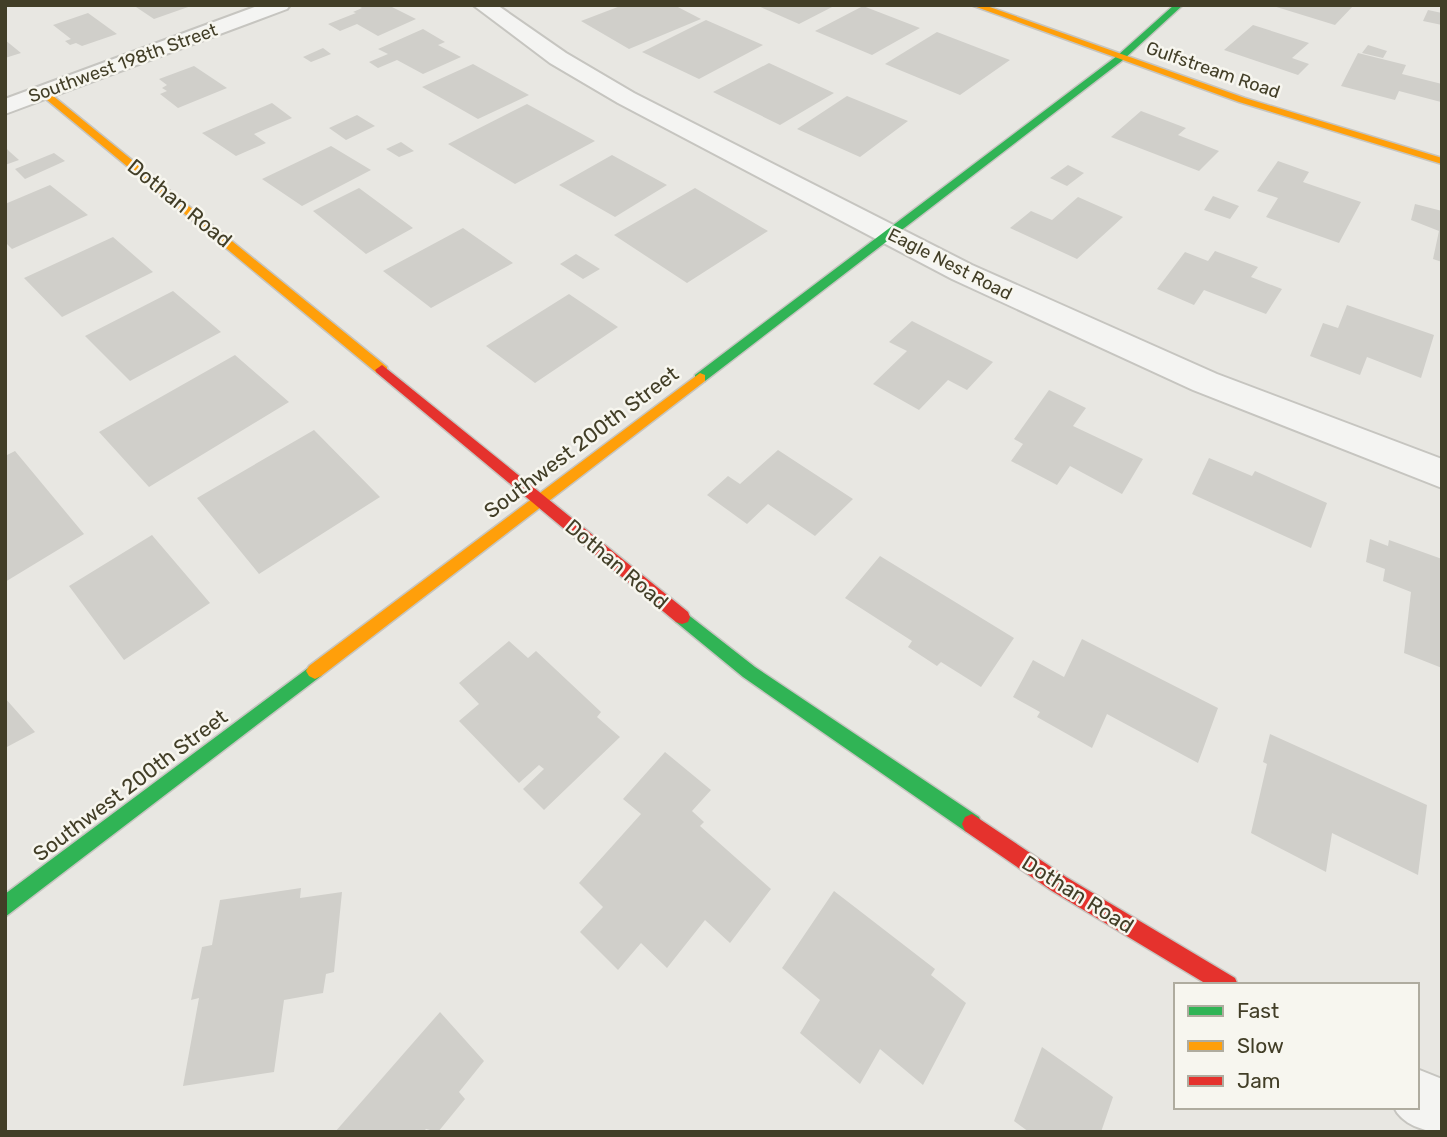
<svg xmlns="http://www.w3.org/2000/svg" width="1447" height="1137" font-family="Rubik,sans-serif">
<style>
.building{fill:#d0cfca}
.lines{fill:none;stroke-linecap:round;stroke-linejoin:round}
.street-casing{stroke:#c6c5c0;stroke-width:4}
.fast-casing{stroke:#c6c5c0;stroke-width:3}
.slow-casing{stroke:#c6c5c0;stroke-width:3}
.jam-casing{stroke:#c6c5c0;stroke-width:3}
.street{fill:#f4f4f2;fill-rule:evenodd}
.fast{fill:#30b455;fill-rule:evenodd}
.slow{fill:#ff9f0a;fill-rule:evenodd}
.jam{fill:#e5322d;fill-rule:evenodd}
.labels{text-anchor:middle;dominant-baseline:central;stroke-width:5;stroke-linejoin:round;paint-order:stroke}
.far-street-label{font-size:18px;fill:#423e27;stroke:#f7f6ef}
.street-label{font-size:21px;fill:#423e27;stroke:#f7f6ef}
</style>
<rect width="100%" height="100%" fill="#e8e7e2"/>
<path class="building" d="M133 5H191V6L154 19Z
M356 5H388L416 19 378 36 357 24 340 31 328 24 356 13 353 12 362 8Z
M623 5H674L701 19 629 49 581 21Z
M756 5H836L799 24Z
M1270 5H1354L1335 25Z
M863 6 920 28 872 55 815 31Z
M1428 10 1442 13V25L1423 21Z
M88 13 117 34 82 46 76 43 70 45 65 41 71 39 53 25Z
M706 20 763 45 699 79 642 52Z
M1253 25 1309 43 1292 58 1309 64 1298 75 1224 50Z
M423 29 445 42 438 45 461 57 423 74 397 60 378 68 369 62 388 54 378 49Z
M937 32 1010 60 960 95 885 64Z
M5 40 10 44 21 53 5 58Z
M1368 45 1387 51 1383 58 1362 53Z
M323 48 331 54 311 62 303 57Z
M1358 53 1406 65 1402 74 1442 84 1441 102 1399 91 1395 100 1341 86Z
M769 63 834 93 780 125 713 92Z
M473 64 529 95 478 119 422 87Z
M194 66 227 88 178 108 160 94 167 91 162 88 167 85 159 79Z
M847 96 908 121 860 157 797 129Z
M272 103 292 118 254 134 266 143 236 156 202 133Z
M527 104 595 141 515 184 448 144Z
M1141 111 1186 128 1178 135 1219 151 1199 171 1111 137Z
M357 115 375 126 346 140 329 128Z
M401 142 414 151 399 157 386 149Z
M331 146 371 170 302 206 262 179Z
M5 147 10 152 19 160 5 165Z
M54 153 65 161 25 179 15 169Z
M612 155 667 185 615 217 559 185Z
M1278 161 1309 172 1303 182 1361 202 1339 243 1266 217 1278 198 1257 191Z
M1068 165 1084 173 1067 186 1050 178Z
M50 185 88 215 12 249 5 242V204Z
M359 188 413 228 366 254 313 211Z
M695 188 768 231 687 283 614 235Z
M1213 196 1239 206 1230 219 1204 210Z
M1078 197 1123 217 1077 259 1010 228 1031 211 1052 220Z
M1415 204 1442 211V262L1433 259 1439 231 1411 220Z
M463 228 513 263 431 308 383 271Z
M113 237 153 272 62 317 24 278Z
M1215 251 1258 267 1251 277 1282 289 1266 314 1204 290 1194 305 1157 289 1185 252 1208 261Z
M576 254 600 269 583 279 560 264Z
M173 291 221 332 130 381 85 336Z
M569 294 618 327 535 383 486 346Z
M1347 305 1434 335 1421 378 1367 357 1360 375 1310 356 1323 323 1338 328Z
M912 321 993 362 967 390 948 380 919 410 873 384 907 351 889 342Z
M235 355 289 402 149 487 99 432Z
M1049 390 1086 408 1073 426 1143 459 1122 494 1070 466 1057 485 1011 461 1023 444 1014 439Z
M314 430 380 497 259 574 197 498Z
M778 450 853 499 815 536 768 504 747 524 707 495 728 476 740 484Z
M15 451 84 534 5 582V456Z
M1209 458 1252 476 1255 471 1327 503 1311 548 1192 494Z
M152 535 210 603 124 660 69 586Z
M1370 539 1388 546 1389 540 1442 559V668L1404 653 1411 592 1383 581 1385 569 1366 562Z
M880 556 1014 638 981 687 941 662 937 666 908 647 912 641 845 598Z
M1082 639 1218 708 1198 763 1107 714 1092 748 1037 717 1040 712 1013 697 1033 660 1064 677Z
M509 641 528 658 536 651 601 712 597 717 620 737 544 810 523 789 544 769 539 765 519 783 459 721 479 704 459 683Z
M5 698 35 732 5 748Z
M1270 734 1427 805 1418 875 1332 833 1326 872 1251 833 1267 764 1263 762Z
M665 752 711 790 692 811 704 822 700 826 771 889 730 943 705 920 667 968 641 943 618 970 580 932 603 907 579 883 641 814 623 799Z
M301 888 300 898 342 892 334 972 326 974 323 993 284 1000 274 1072 183 1086 199 998 191 1000 202 947 212 945 220 900Z
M834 891 935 969 931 975 966 1003 923 1085 880 1049 860 1084 800 1033 820 1000 782 968Z
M440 1012 484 1061 459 1092 465 1099 438 1132 426 1129 423 1132H335Z
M1042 1047 1113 1097 1101 1132H1029L1014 1121Z"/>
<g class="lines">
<defs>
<path id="street" d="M260 5H290L287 9 5 114V99Z
M473 5H497L566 53 634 93 972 265 1217 374 1442 459V488L1193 390 952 279 618 103 550 63Z
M1417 1069 1442 1079V1132C1425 1132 1401 1124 1394 1107H1417Z"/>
<path id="fast" d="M1174 5H1183L1123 60 705 381H695V375L1117 56Z
M682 610 755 667 979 817 982 824 979 831 972 834 965 831 743 677 676 622 674 617 676 612Z
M315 663 321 666 324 671 321 676 5 917V894Z"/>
<path id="slow" d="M971 5H984L1245 98 1442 158V164L1239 102Z
M41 91H47L387 367V373H377L41 95Z
M700 373 705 375V381L321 676 315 679 309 676 306 671 309 666Z"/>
<path id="jam" d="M382 365 688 612 690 617 688 622 682 624 676 622 377 373 375 370Z
M972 814 1066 877 1235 978 1238 985H1208L1052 891 965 831 962 824 965 817Z"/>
</defs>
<use href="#street" class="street-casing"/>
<use href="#fast" class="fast-casing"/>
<use href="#slow" class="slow-casing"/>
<use href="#jam" class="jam-casing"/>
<use href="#street" class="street"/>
<use href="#fast" class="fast"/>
<use href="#slow" class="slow"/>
<use href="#jam" class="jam"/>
</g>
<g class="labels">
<g class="far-street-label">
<text transform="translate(123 63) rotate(-20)">Southwest 198th Street</text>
<text transform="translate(1213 70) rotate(19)">Gulfstream Road</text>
<text transform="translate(950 264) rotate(27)">Eagle Nest Road</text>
</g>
<g class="street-label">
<text transform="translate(180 203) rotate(39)">Dothan Road</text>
<text transform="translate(581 442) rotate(-37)">Southwest 200th Street</text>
<text transform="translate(617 564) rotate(40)">Dothan Road</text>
<text transform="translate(130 785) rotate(-37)">Southwest 200th Street</text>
<text transform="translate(1078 894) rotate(32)">Dothan Road</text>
</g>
</g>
<rect width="1447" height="1137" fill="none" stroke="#423e27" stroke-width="14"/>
<rect x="1174" y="983" width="245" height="126" fill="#f7f6ef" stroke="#afac9f" stroke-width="2"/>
<rect x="1188" y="1006" width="35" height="10" fill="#30b455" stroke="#afac9f" stroke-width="2"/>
<text x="1237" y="1018" font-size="21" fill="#423e27">Fast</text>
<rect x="1188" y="1041" width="35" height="10" fill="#ff9f0a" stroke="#afac9f" stroke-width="2"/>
<text x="1237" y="1053" font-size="21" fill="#423e27">Slow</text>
<rect x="1188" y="1076" width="35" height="10" fill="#e5322d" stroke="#afac9f" stroke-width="2"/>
<text x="1237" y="1088" font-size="21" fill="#423e27">Jam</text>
</svg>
